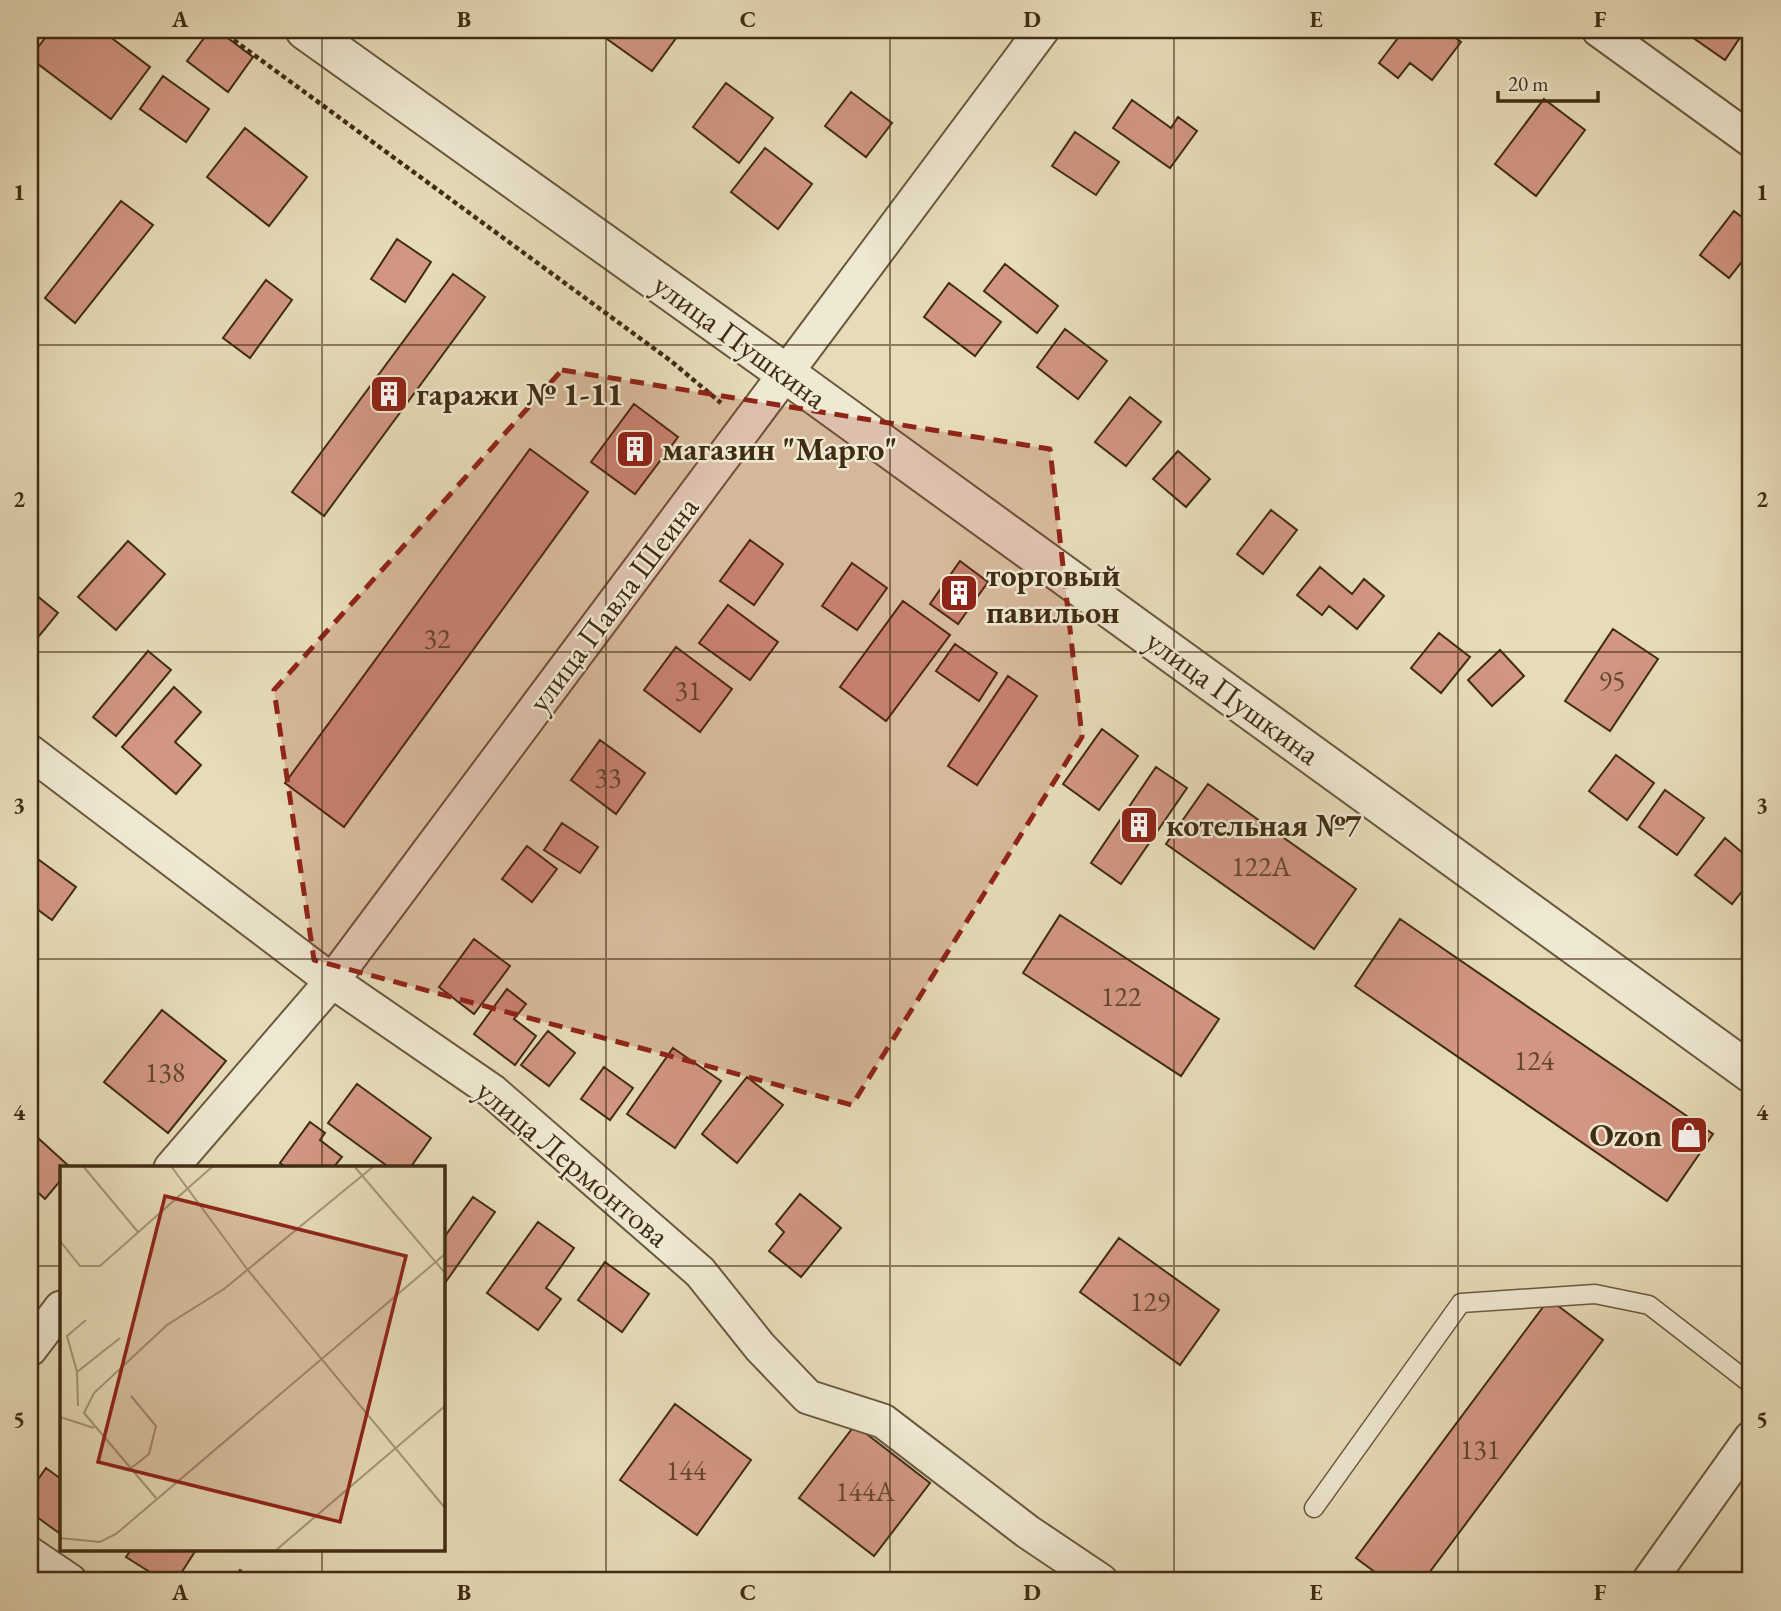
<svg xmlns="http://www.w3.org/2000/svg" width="1781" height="1611" font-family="'EB Garamond',serif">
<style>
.building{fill:#d29682;stroke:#402c13;stroke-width:2}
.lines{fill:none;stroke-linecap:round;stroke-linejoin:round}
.service-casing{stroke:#6a583c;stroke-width:21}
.minor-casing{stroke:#6a583c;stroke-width:37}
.tertiary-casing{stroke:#6a583c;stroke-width:42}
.path{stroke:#402c13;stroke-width:4.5;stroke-dasharray:5 3.5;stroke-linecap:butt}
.service{stroke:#efe8d2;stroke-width:18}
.minor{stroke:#efe8d2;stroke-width:33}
.tertiary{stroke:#efe8d2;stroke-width:38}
.marked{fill:#8f2418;fill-opacity:0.2;stroke:#8f2418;stroke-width:5;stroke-dasharray:14 9;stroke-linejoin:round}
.grid{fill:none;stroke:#402c13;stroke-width:2;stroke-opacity:0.55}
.labels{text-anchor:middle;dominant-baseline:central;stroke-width:5;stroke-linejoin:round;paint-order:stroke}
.number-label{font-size:28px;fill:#64462f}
.street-label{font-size:32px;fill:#402c13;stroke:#efe8d2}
.poi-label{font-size:32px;font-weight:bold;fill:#402c13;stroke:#efe8d2;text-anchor:start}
.inset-road{fill:none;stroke:#a49677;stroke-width:2}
.view{fill:#8f2418;fill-opacity:0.15;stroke:#8f2418;stroke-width:3.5}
.inset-edge{fill:none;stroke:#402c13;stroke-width:3.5}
.neatline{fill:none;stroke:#402c13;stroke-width:2.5}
.grid-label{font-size:23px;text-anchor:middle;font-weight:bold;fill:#402c13}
</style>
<rect width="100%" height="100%" fill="#e7dcb9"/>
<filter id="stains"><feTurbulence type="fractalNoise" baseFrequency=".00286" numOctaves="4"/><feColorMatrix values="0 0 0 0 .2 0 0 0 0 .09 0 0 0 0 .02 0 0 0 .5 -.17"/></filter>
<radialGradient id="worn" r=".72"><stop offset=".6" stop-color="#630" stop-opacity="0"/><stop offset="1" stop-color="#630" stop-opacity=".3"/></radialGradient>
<path class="building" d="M51 30H101L150 67 111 119 30 58Z
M210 30H217L253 57 228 92 187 61Z
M613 30H682L652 71 607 39Z
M1404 30H1445L1461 42 1432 80 1410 63 1398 78 1379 63Z
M1692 30H1745L1725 60 1689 35Z
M163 76 209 109 186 142 140 109Z
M726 83 773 118 739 163 693 127Z
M851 92 892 123 866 157 825 126Z
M1544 99 1585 130 1536 196 1495 164Z
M1132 100 1171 128 1178 117 1197 131 1170 168 1113 128Z
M245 128 307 177 269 226 207 177Z
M1075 132 1119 162 1096 195 1052 166Z
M765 148 812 184 778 229 731 192Z
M121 201 153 225 75 323 45 298Z
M1734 211 1751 224V250L1729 278 1700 255Z
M397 239 431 262 405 302 371 279Z
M1005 264 1058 306 1037 333 984 291Z
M453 274 485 297 324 516 292 492Z
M266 280 292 300 250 358 223 338Z
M949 283 1001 322 975 356 924 317Z
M1065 329 1107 361 1078 399 1037 367Z
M1130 397 1161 422 1126 466 1095 442Z
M634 404 678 437 635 494 591 462Z
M530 449 588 492 344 827 285 783Z
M1178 451 1210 479 1186 507 1153 479Z
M1271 510 1297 530 1263 574 1237 554Z
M750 540 783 564 754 605 720 581Z
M128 541 165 574 116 630 78 597Z
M960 561 988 582 958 624 930 604Z
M852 563 887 588 857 630 822 606Z
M1320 567 1352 594 1364 579 1384 596 1357 629 1329 606 1322 615 1297 595Z
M30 590 58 613 30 647Z
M903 601 950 635 886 721 840 687Z
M728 605 778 642 750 680 699 643Z
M1613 629 1658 659 1610 731 1565 701Z
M1439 633 1470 657 1441 693 1411 668Z
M955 644 997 673 979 701 936 671Z
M676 647 732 689 700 732 644 690Z
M1500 650 1524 676 1492 706 1468 680Z
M148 651 171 670 116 736 93 717Z
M1008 676 1037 696 977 785 948 766Z
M174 687 201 712 175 742 201 765 176 794 122 747Z
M1102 729 1138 756 1099 810 1063 784Z
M600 740 645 773 616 814 571 780Z
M1616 755 1654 783 1627 820 1589 791Z
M1156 767 1187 788 1121 884 1091 863Z
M1208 784 1356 889 1314 949 1166 844Z
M1665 790 1704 818 1677 855 1639 827Z
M562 823 598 847 580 873 544 850Z
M1725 838 1751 860V880L1732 904 1695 875Z
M527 846 557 869 532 902 502 879Z
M35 857 76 887 52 920 30 904V864Z
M1060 915 1219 1019 1181 1076 1023 973Z
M1400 919 1713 1134 1667 1201 1355 986Z
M474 939 510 966 474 1014 439 987Z
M507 989 526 1004 514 1019 536 1036 515 1065 474 1034Z
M162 1010 226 1061 168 1133 104 1082Z
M548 1031 575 1053 549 1086 521 1065Z
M673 1048 721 1081 675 1148 627 1114Z
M604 1067 633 1088 610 1120 581 1099Z
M747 1077 783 1105 737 1163 702 1134Z
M357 1084 431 1138 410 1168H390L328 1123Z
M310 1122 325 1133 320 1140 342 1157 333 1168H287L280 1163Z
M38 1138 71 1168H61V1180L45 1199 30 1185V1147Z
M800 1194 841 1228 801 1277 769 1251 784 1232 776 1224Z
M473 1197 495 1212 445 1283 443 1281V1239Z
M538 1222 574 1248 546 1288 561 1299 538 1330 487 1293Z
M1119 1238 1219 1310 1180 1365 1080 1292Z
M605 1262 649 1294 622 1332 578 1300Z
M1549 1299 1603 1340 1423 1581H1387L1356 1558Z
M675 1404 751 1460 697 1535 620 1480Z
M855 1425 930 1483 874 1556 799 1498Z
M46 1468 61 1479V1531L59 1533 30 1512V1491Z
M131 1550H196L176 1581H164L126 1557Z
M240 1570 255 1581H232Z"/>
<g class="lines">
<defs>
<path id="service" d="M1314 1508 1461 1303 1595 1294 1649 1305 1751 1384"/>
<path id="minor" d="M1599 30 1751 140
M30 752 332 981 492 1091 700 1272 760 1347 808 1397 883 1421 1028 1532 1101 1581
M171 1168 332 981 1042 30
M30 1349 61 1308
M30 1554 70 1581
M1649 1581 1751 1438"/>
<path id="tertiary" d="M305 30 785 373 1751 1073"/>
</defs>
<use href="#service" class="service-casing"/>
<use href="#minor" class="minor-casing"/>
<use href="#tertiary" class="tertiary-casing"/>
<path class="path" d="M220 30 671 361 721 403"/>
<use href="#service" class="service"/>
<use href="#minor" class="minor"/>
<use href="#tertiary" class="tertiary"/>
</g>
<path class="marked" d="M562 370 1050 449 1082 737 852 1105 314 960 274 690Z"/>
<path class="grid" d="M322 30V1168M606 30V1581M890 30V1581M1174 30V1581M1458 30V1581M30 345H1751M30 652H1751M30 959H1751M30 1266H61M443 1266H1751M322 1550V1581"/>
<defs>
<symbol id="building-square" viewBox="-11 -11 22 22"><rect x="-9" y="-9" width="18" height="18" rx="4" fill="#8f2418" stroke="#efe8d2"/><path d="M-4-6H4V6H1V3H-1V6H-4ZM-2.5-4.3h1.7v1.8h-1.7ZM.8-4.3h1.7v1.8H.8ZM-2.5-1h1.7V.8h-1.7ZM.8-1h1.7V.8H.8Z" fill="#fff"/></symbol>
<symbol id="shop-square" viewBox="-11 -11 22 22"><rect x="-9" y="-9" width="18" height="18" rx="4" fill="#8f2418" stroke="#efe8d2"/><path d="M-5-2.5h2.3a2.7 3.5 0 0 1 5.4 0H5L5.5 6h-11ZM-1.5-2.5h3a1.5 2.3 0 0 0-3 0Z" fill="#fff"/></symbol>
</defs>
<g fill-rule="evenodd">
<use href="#building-square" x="367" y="372" width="44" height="44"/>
<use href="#building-square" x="613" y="427" width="44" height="44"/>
<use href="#building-square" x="937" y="571" width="44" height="44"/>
<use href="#building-square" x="1117" y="803" width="44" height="44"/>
<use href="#shop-square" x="1667" y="1113" width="44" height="44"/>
</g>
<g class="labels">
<g class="number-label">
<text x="437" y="638">32</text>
<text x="1612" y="680">95</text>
<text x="688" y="690">31</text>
<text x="608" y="777">33</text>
<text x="1261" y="866">122А</text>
<text x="1121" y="996">122</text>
<text x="1534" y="1060">124</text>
<text x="165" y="1072">138</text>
<text x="1150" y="1301">129</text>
<text x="1480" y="1449">131</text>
<text x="686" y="1470">144</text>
<text x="865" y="1491">144А</text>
</g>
<g class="street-label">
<text transform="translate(740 341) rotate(36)">улица Пушкина</text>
<text transform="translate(613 604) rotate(-53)">улица Павла Шеина</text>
<text transform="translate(1233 697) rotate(36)">улица Пушкина</text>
<text transform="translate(573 1163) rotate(40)">улица Лермонтова</text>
</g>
<g class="poi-label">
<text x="416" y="394">гаражи № 1-11</text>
<text x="662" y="449">магазин "Марго"</text>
<text x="986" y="575">торговый<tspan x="986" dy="37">павильон</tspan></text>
<text x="1166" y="825">котельная №7</text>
<text x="1662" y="1135" text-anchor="end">Ozon</text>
</g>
</g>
<g transform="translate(60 1166)">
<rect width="385" height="385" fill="#e7dcb9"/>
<path class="inset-road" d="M23 0 78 66M111 0 187 103 385 342M294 0 385 107M0 75 20 100H40L153 0M17 206 60 172M18 240 17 206 7 170 26 154M0 251 34 262M70 303 89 288 96 260 71 230M96 332 24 247 34 227 107 159 164 123 314 0M0 372 40 376 56 368 385 88M215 385 385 240"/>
<path class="view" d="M105 30 346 90 280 356 38 296Z"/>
<rect width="385" height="385" class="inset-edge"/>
</g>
<rect width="1781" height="1611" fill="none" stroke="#e7dcb9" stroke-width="77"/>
<path d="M1498 91v10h100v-10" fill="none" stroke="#402c13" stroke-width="3.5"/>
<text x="1508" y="91" font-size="21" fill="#402c13" stroke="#efe8d2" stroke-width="5" paint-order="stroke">20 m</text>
<rect x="38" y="38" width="1704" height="1534" class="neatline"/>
<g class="grid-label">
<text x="180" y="27">A</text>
<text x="464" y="27">B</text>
<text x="748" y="27">C</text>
<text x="1032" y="27">D</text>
<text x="1316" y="27">E</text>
<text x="1600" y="27">F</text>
<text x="19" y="200">1</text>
<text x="1762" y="200">1</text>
<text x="19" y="507">2</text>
<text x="1762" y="507">2</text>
<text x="19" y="813">3</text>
<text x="1762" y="813">3</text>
<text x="19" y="1120">4</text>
<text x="1762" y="1120">4</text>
<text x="19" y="1427">5</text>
<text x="1762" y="1427">5</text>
<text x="180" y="1600">A</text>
<text x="464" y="1600">B</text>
<text x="748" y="1600">C</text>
<text x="1032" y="1600">D</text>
<text x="1316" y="1600">E</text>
<text x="1600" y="1600">F</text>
</g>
<rect width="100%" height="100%" filter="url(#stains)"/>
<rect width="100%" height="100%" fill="url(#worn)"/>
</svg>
